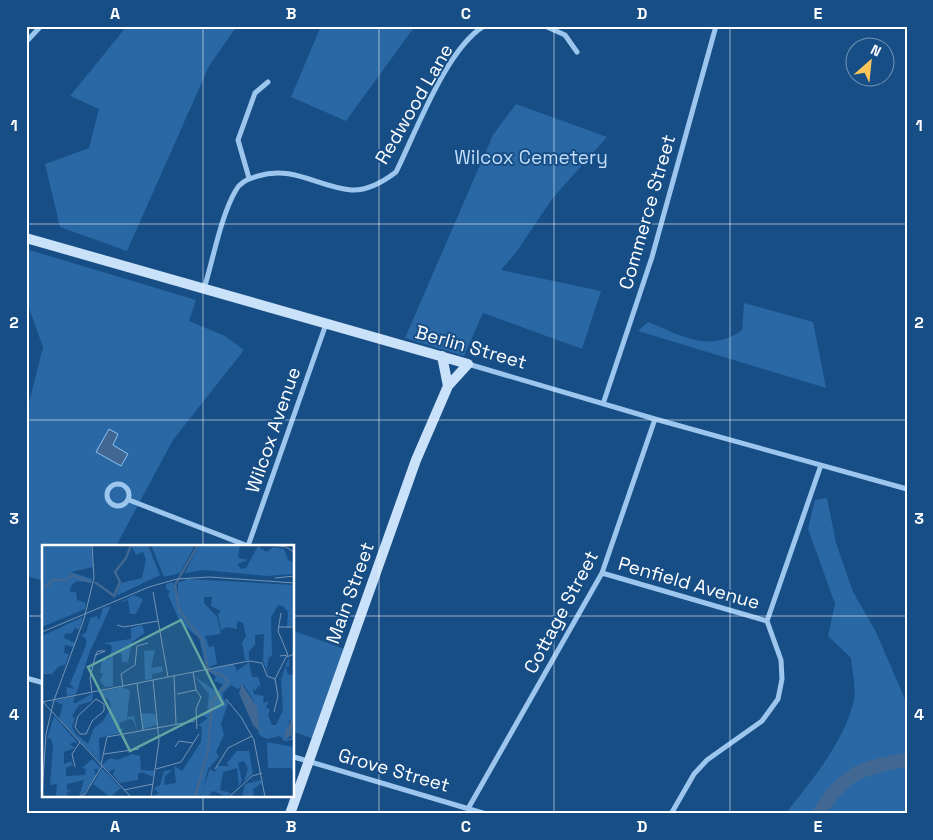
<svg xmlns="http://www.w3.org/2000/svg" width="933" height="840" font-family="'Space Grotesk',sans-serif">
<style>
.green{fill:#2968a4}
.water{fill:#406892;stroke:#8fc2f0}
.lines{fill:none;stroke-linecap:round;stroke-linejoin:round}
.river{stroke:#406892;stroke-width:14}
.street{stroke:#9cc6ed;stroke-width:5}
.secondary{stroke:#c9e1f9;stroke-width:10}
.grid{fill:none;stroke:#fff;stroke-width:1;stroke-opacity:0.55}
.labels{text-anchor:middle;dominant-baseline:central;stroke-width:4;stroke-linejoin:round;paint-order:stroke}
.street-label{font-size:19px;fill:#fff;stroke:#174e86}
.park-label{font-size:19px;fill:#c2defa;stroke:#174e86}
.inset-river{fill:none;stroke:#406892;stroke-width:2.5}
.inset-road{fill:none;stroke:#7495b6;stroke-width:1}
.view{fill:#63a6a1;fill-opacity:0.15;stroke:#63a6a1;stroke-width:2.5}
.inset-edge{fill:none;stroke:#fff;stroke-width:2.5}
.neatline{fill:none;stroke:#fff;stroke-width:2}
.grid-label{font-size:16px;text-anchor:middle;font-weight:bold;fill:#fff}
</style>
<rect width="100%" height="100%" fill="#174e86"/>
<path class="green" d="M127 26H237L209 66 127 251 60 227 45 164 89 148 99 109 70 96Z
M321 26H415L346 121 291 97Z
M516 104 607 137 552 199 517 251 501 270 601 291 582 349 483 313 464 356 405 338 493 135Z
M26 249 196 300 189 321 225 336 244 350 173 440 116 546H44V581L26 576V415L43 347 26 300Z
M744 303 813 322 826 388 638 331 648 322C681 335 710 354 742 330Z
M827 498 836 543 853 592 876 632 907 704V814H785C810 783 843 743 853 704 857 691 852 671 851 658L828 636 835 604 808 529 815 500Z
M294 631 345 649 314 739 294 732Z"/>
<path class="water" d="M109 429 118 434 113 445 128 454 121 466 96 452Z"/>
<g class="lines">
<path class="river" d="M819 814C842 774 863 766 907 760"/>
<path class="street" d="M545 26 565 35 577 52
M26 42 41 26
M249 178 238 140 255 93 268 82
M204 289C213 260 221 215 236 190 240 182 250 178 258 176 293 165 318 187 351 190 368 191 383 182 396 172 416 132 446 49 484 26
M468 364 655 419 907 489
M603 404 652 257 716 26
M107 495a11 11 0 1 1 22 0a11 11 0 1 1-22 0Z
M129 500 248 546
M248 546 326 324
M602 573 767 621
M26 678 44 683
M294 757 486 814
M469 807 602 573 655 419
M671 814 694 774 707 760 762 721 778 699 782 679 781 660 767 621 821 465"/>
<path class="secondary" d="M26 238 468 364 448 386 416 460 290 814
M442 356 448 386"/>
</g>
<path class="grid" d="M203 26V546M379 26V814M554 26V814M730 26V814M26 224H907M26 420H907M26 616H44M294 616H907M203 796V814"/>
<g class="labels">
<g class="street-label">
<text transform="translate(414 104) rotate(-60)">Redwood Lane</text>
<text transform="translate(647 212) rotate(-74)">Commerce Street</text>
<text transform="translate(471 347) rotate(16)">Berlin Street</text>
<text transform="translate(273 430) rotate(-71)">Wilcox Avenue</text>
<text transform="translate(689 583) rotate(16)">Penfield Avenue</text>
<text transform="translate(350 593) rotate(-70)">Main Street</text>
<text transform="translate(561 612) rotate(-62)">Cottage Street</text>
<text transform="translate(394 770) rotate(16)">Grove Street</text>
</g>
<g class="park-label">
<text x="531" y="157">Wilcox Cemetery</text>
</g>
</g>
<g transform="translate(42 545)">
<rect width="252" height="252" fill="#174e86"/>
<path d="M0 0H49L51 22 29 27 50 34 49 38 35 36 29 41 28 47H34L35 55 44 58 43 64 0 82ZM89 0H106L118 30 74 51 79 38 100 33 104 14 101 7 94 10ZM109 0H153L138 28 122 32ZM162 0H198L196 13 206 15 195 19 199 24 204 23 216 1 224 7 232 2 242 4 246 15 252 18V29L225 31 162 25 143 28 156 2ZM145 34 252 40V81L245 83 246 67 241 61 236 60 229 73 230 111 227 112 225 123 228 132 221 116 222 89 213 90V100L207 106V115H203L200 98 204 91 201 78 195 76V84L184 82 179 85 176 69 179 66 169 61 170 52H162V58L175 72 179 89 163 91 167 102 172 101 175 119 164 123 157 93 138 77 126 50 128 46 124 44V39L131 37 136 54V38ZM92 50 101 54 94 69H88L86 55 77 58ZM69 61 48 106 34 149 25 151 24 142 33 144 28 139 44 100V94L39 90 44 88 48 73 55 71 57 75 61 63ZM41 72 37 85 33 83 30 88 23 89 22 93 33 98 31 102 23 100 22 108 27 109 23 120 17 121 10 129H0V91ZM100 80 103 88 90 97 86 117H80L79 108 71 109V141L63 142 58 136 61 128H58L60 115 67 114 70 104 69 100 61 98 89 94V83ZM113 105 109 123 120 121 121 127 110 129V134L103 135 102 106ZM247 112V121L244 122 246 130 252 129V178L247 175 245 194 250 192 252 179V195L242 196 238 191 225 194 217 190 212 156 202 140 196 144 189 140 181 148V153L186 158 179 179 182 190 174 207 177 212 166 224 161 244 168 224 173 227 175 221H187L185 218 195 206H207L211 229 202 236 206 224 202 216 196 218 200 236 197 241 195 223 181 227 178 245 189 248 185 252 171 246 166 252H112L111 250 117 249 112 243 118 240 122 226 131 225 123 231 122 240 134 238 132 221 140 226 159 197 160 182 156 180 166 173 160 171 165 166 167 149 152 131 175 147 181 139 172 136 174 132 165 125 192 119 195 126 207 117 210 132H216L218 138 219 144 217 140 213 146 211 142 212 149 222 151 221 158 227 156 224 162 228 165 226 170 230 180H234L241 165 239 134ZM80 142 88 145 85 172 92 171 95 185 91 175 87 174 77 178 79 184 82 183 78 188 57 193 58 217 17 174 21 160 12 156 33 151 31 158H34L51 148 50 156 37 160 30 171 33 173 30 181 33 188 46 199 52 183 61 176 69 162 67 155 56 147ZM99 168 113 169 115 180 101 184ZM12 171 36 198 32 197 28 199 33 203 22 207V219L29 216 31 220 24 223V231L43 230 44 224 40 223 50 214 58 222 55 228 56 224H52L54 231 42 248 37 251 42 235 25 239V246L30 244 24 249 27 252H14L15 239 8 240 11 202 9 193 5 194ZM225 197 252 202V229L249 223H226ZM90 209 98 211 99 225 113 226 111 232 100 227 96 229V235L78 238 71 230 73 223 67 227 60 220 68 213 75 215ZM60 223 79 243 68 252 51 239ZM219 235 220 238 211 244 212 252H200L203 239Z" fill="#2968a4"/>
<path d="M200 139 215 162 218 187 211 180 197 148ZM251 172 250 190 244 194 242 189Z" fill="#406892"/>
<path class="inset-river" d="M53 37 72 51 78 37 73 27 84 13 89 0M0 41H6L9 35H24L30 30 49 37M153 252 166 206 170 157 186 137 182 131 166 125 161 96 137 65 133 40 156 0"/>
<path class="inset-road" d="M231 0 244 2 253 8M233 33 253 31M111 47 126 132M75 80 82 82 116 76M236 82H253M0 87 107 42 135 34 167 32 253 38M238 111 246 110 236 86 239 68M151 127 154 145 159 152 154 164 155 184M132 131 134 179M95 138 101 185M81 141 79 129 93 120 95 101 106 98M50 147 48 133 53 112 55 107 56 106H63L54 110M135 149 154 145M54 154 62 159V166L50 176 44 189H38L33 182 36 171ZM184 154 199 172 212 195 223 252M0 156 89 252M0 157 207 116 220 118 225 131 233 134 244 112 253 109M232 167 236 151 233 134M133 202 137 196 151 198M62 209 97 204M59 220 65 192 153 176M33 222 30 209 38 197M114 224 139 217 157 189M173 224 186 203 210 191M82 245 111 239M0 252 4 189 12 155 42 74 52 33 50 0M36 252 43 249 60 221M109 252 117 196 111 135M187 252 210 231 220 228"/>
<path class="view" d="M139 75 181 159 88 206 46 122Z"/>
<rect width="252" height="252" class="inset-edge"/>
</g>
<rect width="933" height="840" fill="none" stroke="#174e86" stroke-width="55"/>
<g transform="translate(870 62) rotate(27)"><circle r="24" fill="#174e86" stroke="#7495b6"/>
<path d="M0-4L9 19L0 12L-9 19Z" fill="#ffc559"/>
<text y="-8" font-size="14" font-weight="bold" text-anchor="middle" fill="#ffffff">N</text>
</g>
<rect x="28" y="28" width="878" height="784" class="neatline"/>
<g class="grid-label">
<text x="115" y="19">A</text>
<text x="291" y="19">B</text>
<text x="466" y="19">C</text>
<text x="642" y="19">D</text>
<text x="818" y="19">E</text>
<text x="14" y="131">1</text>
<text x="919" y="131">1</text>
<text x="14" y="328">2</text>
<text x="919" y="328">2</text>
<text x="14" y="524">3</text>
<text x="919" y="524">3</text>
<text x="14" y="720">4</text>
<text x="919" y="720">4</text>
<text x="115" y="832">A</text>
<text x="291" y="832">B</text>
<text x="466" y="832">C</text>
<text x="642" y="832">D</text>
<text x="818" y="832">E</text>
</g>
</svg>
